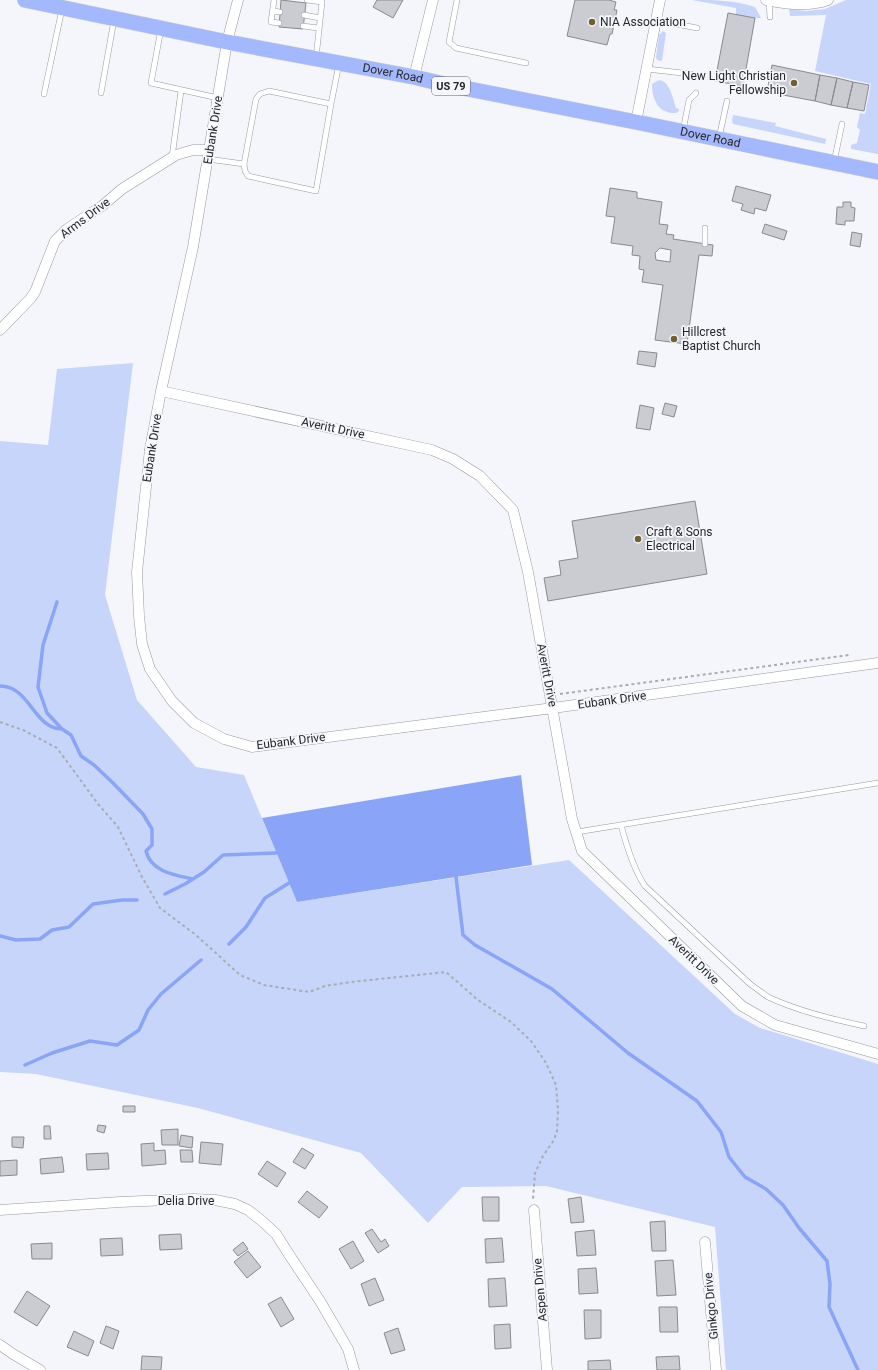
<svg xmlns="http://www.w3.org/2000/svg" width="878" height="1370" font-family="Roboto,sans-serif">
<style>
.green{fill:#c7d5fb}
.water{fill:#8aa5f7}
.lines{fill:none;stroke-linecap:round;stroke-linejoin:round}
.stream{stroke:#8aa5f7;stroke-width:3.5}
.building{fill:#caccd1;stroke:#898a8f;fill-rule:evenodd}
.lane-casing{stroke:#97999e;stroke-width:6}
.street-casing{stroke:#97999e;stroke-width:11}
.primary-casing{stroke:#d4d4d4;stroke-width:16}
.path{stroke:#abacb1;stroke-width:2;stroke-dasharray:3 3;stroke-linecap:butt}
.lane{stroke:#fff;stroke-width:5}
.street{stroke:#fff;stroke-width:10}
.primary{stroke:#a4b8fe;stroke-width:15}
.poi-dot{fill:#715f2d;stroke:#f4f6fc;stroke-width:1.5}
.labels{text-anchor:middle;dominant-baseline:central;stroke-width:3.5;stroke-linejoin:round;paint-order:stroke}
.shield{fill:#f4f6fc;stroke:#646568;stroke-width:1}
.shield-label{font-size:11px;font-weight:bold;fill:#262729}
.poi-label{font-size:12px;fill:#262729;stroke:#f4f6fc;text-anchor:start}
.street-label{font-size:12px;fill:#262729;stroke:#f4f6fc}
</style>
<rect width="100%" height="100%" fill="#f4f6fc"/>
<path class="green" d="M692 0C713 0 735 0 755 7L761 18H755L736 15V8Z
M846 0H878V154L851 149V145L857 143 860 130 857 127 860 113 865 114 871 84 815 71 826 15 790 16 789 9 806 11 825 9Z
M663 31 666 33 662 61 657 60 656 57 659 35Z
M659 80C670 81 673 99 676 108L679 109V111L676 113C658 114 652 99 652 84Z
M733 115 776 123 775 126 826 139 825 144 733 124 732 121Z
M133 363 105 595 137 700 196 767 244 775 297 902 569 860 735 1014 760 1028 878 1064V1370H726L715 1227 546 1186 462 1187 428 1223 361 1153 198 1108 36 1074 0 1072V441L48 445 57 369Z"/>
<path class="water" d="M521 775 532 865 297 902 262 818Z"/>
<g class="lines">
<path class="stream" d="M57 602 43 645 38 687 47 713 62 729 71 735 81 756 94 765 112 782 143 814 152 829V845L146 851C151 872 175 875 193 879
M0 686C30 686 33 728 62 729
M456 877 463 935 475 945 552 989 628 1053 697 1101 721 1132 729 1157 745 1177 766 1189 783 1205 799 1228 827 1261 830 1284 829 1307 858 1370
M165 894 185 884 204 872 223 855 276 853
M0 936 16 940 40 939 52 930 69 927 93 904 122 900H137
M229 944 246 927 265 898 289 883
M25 1065 52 1053 90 1041 117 1045 139 1030 148 1010 161 994 201 960"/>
</g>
<path class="building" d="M281 0 306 3 303 29 279 27Z
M377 0H403L393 18 373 7Z
M575 0H609L616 2 614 10H617L612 34H610L607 45 567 36Z
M728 13 755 18 743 86 715 81Z
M772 65 820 75 815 101 767 92Z
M820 75 837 78 831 105 815 101Z
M837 78 853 82 847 108 831 105Z
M853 82 869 85 864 111 847 108Z
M736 186 771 195 766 211 755 208 754 214 741 210 743 204 732 201Z
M610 188 637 192V198L662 202 659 224 668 225 666 234 674 235 673 239 713 245 712 256 699 255 687 344 655 340 663 285 642 282 644 270 639 269 640 256 632 255 633 246 611 243 615 217 606 216ZM660 248 671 250 670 262 656 260 655 253Z
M843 202H851V207L855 208 854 221H845V225L836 224 837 207H843Z
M765 224 787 231 784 240 762 233Z
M852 232 862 234 860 247 850 245Z
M639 351 657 353 655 367 637 364Z
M665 403 677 406 674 417 662 414Z
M640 405 654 408 650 430 636 428Z
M695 501 707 574 548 601 544 578 561 575 559 561 578 558 572 521Z
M123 1106H135V1112H123Z
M98 1125 106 1126 104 1133 97 1131Z
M44 1126H50L51 1139H44Z
M178 1129V1145H162L161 1130Z
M181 1135 193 1137 192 1148 179 1146Z
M12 1137H24L23 1148 12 1147Z
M201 1142 223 1144 221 1165 199 1163Z
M154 1143V1151L165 1150 166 1164 142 1166 141 1144Z
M302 1148 314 1155 305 1169 293 1162Z
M180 1150H192L193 1162H181Z
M108 1153 109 1169 87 1170 86 1154Z
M62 1157 64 1172 41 1174 40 1159Z
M17 1160V1175L0 1176V1161Z
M267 1161 286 1173 277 1187 258 1174Z
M307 1191 328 1207 319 1218 298 1202Z
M482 1197H499V1221H483Z
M581 1197 584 1222 571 1223 568 1199Z
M665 1221 666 1251H652L650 1222Z
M372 1229 381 1242 385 1239 389 1246 378 1253 365 1233Z
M594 1230 596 1255 577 1256 575 1232Z
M181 1234 182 1249 160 1250 159 1235Z
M122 1238 123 1255 101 1256 100 1239Z
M502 1238 504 1262 486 1263 485 1239Z
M353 1241 364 1261 351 1269 339 1249Z
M243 1242 248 1249 238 1256 233 1250Z
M52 1243V1259H32L31 1244Z
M248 1251 261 1267 247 1278 234 1262Z
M673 1260 676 1295 657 1296 655 1261Z
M596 1268 598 1293 579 1294 578 1269Z
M375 1278 384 1300 369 1306 361 1284Z
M505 1278 507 1306 489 1307 488 1279Z
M27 1291 50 1306 37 1326 14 1312Z
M281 1297 294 1319 281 1327 268 1304Z
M659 1307H677L678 1332H660Z
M584 1310H601V1338L585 1339Z
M510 1324 511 1348 495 1349 494 1325Z
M106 1326 119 1331 113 1349 100 1343Z
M398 1328 405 1350 391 1354 384 1333Z
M74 1331 94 1341 88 1356 67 1347Z
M142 1356 162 1357 161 1370H141Z
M679 1356 680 1370H657L656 1357Z
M610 1360 611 1370H588V1361Z"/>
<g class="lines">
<defs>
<path id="lane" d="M274 0 271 22 279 23
M307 0 322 2 316 58
M457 0 449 42 456 48 526 63
M769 1 770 17
M273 11 280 12
M304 15 320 18
M656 20 697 28
M303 26 318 28
M161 29 151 83 218 98
M647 69 691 74
M101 93 114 20
M44 94 62 9
M331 104 339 64
M683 131 689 100 696 93
M719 138 727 101
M172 157 181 91
M208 159 244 164 256 99 260 94 269 91 331 104 316 191 248 176 245 171 244 164
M834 162 842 124
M705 228V244
M621 825C626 844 634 870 645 886L750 984C756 988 762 993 768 997 798 1011 832 1019 864 1026
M577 832 878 783"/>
<path id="street" d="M238 0 227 42 193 247 161 391 150 449 137 572 139 616 142 644 150 669 172 701 194 723 224 739 252 747 553 708 878 663
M766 0C785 4 809 7 828 0
M414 77 433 0
M636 122 660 0
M0 330 30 299 35 292 55 241 67 229 102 206 122 189 176 155 193 150H210
M161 391 432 450 453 459 480 476 513 510 528 572 572 819 582 851 742 1006 775 1025 878 1054
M0 1210 120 1202 193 1199 215 1200 235 1204 248 1210 262 1221 276 1234 290 1256 320 1301 348 1349 354 1370
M534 1210 547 1370
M705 1242 716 1370
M0 1345 13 1354 40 1370"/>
<g id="primary">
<path id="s1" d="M25 0 227 42 414 77 443 84 636 122 878 172"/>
</g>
</defs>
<use href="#lane" class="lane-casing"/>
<use href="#street" class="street-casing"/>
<use href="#primary" class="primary-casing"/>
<path class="path" d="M560 694 849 655
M0 722 23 730 57 748 98 804 118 827 142 877 160 908 196 935 240 975 264 985 309 992 325 986 351 982 446 972 478 1000 511 1022 531 1041 546 1063 556 1085 558 1110 557 1131 554 1140 543 1156 535 1173 533 1199"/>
<use href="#lane" class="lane"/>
<use href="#street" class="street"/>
<use href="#primary" class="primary"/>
</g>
<g class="poi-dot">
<circle cx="592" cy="22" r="4"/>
<circle cx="794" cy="83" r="4"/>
<circle cx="674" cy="339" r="4"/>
<circle cx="638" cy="539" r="4"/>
</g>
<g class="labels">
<rect class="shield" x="432" y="77" width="38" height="18" rx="3"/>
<g class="shield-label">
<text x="451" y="86">US 79</text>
</g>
<g class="poi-label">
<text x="600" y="22">NIA Association</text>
<text x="786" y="76" text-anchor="end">New Light Christian<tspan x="786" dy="14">Fellowship</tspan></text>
<text x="682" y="332">Hillcrest<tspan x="682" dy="14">Baptist Church</tspan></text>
<text x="646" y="532">Craft &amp; Sons<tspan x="646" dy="14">Electrical</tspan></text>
</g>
<g class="street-label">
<text stroke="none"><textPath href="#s1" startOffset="375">Dover Road</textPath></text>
<text transform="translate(213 130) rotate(-81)">Eubank Drive</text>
<text stroke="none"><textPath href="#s1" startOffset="699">Dover Road</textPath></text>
<text transform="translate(85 218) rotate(-37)">Arms Drive</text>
<text transform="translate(333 428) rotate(12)">Averitt Drive</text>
<text transform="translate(152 448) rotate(-81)">Eubank Drive</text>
<text transform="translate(547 675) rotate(79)">Averitt Drive</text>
<text transform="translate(612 700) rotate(-8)">Eubank Drive</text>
<text transform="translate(291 741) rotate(-7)">Eubank Drive</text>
<text transform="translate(694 960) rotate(44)">Averitt Drive</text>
<text x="186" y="1201">Delia Drive</text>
<text transform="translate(540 1290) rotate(-95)">Aspen Drive</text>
<text transform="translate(711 1306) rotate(-95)">Ginkgo Drive</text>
</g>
</g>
</svg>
